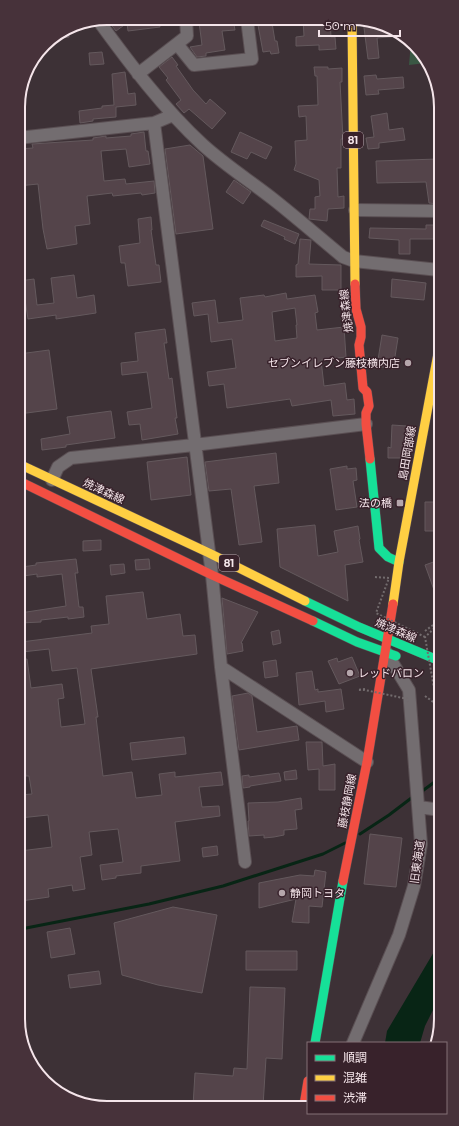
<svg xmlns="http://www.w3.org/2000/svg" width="459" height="1126" font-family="Montserrat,'Noto Sans JP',sans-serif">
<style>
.green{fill:#3a5844}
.water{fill:#082515}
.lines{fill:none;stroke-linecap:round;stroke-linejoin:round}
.stream{stroke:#082515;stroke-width:3}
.building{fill:#54444a;stroke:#64595d;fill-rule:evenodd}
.street-casing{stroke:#5a4f53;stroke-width:14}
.fast-casing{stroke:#5a4f53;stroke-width:10}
.slow-casing{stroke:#5a4f53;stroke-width:10}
.jam-casing{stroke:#5a4f53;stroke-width:10}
.path{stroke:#736c6e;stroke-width:2;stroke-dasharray:2 2;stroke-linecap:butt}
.street{stroke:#736d70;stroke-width:12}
.fast{stroke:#16e098;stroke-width:9}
.slow{stroke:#ffcf43;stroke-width:9}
.jam{stroke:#f24e42;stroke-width:9}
.path-bridge{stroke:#736c6e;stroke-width:2;stroke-dasharray:2 2;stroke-linecap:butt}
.poi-dot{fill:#b5a6ab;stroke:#38222b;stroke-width:1.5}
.labels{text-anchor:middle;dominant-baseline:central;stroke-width:3;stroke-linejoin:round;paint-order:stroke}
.shield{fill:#38222b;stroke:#bcaab1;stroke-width:1}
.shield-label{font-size:10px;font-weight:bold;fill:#f5e5ea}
.street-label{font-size:11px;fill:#f5e5ea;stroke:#38222b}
.poi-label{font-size:11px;fill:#f5e5ea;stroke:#38222b;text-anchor:end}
.rim{fill:none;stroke:#f5e5ea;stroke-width:2}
</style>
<rect width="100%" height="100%" fill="#3d3136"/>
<path class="green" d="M411 42 415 44 426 63 409 65Z"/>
<path class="water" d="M441 940V994L425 1026 420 1043H385L387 1031Z"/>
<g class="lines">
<path class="stream" d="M421 792 440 778
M360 834 389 815 414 796
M21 929 149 904 223 886 323 854 345 843"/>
</g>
<path class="building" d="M106 18H117L118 20 139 18H159L160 27 128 31 127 23 116 31Z
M231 19H233L235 30 222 31 225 50 206 53V56L197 57 190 47 202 45 199 22Z
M303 19H330L331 37H335L336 49 319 50V45L296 46V37L304 36Z
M363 20H370L399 36 377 38 379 58 368 59Z
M272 23 275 41H277L279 53 271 54 270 51 263 52 258 25Z
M68 28 69 37 55 39V36Z
M102 52 104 64 90 65 89 53Z
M172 57 178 65 176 66 193 90 206 104 210 99 226 113 212 129 189 109 184 113 176 104 181 100 166 80 168 78 159 67Z
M314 67H328V69L342 68V82H340L343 139H341V168H337L338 197 344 196V208L328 209 327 221 309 219 310 209H315V197L320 196 319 180 294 170 296 164 295 141 307 140 306 116 299 117 298 106 318 105 317 76H315Z
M125 72 128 94 135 93 136 105 116 107V117L93 119V121L80 123 79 111 102 108V106L114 105 112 74Z
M376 75 377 79 403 77 404 88 378 90 379 94 366 95 364 76Z
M387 113 389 130 403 128 405 140 379 143V148L368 149 366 138 374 137 371 116Z
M144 132 146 151H148L150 164 129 167 126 149 101 151 104 181 125 179 126 184 154 181 155 193 142 195 141 193 113 196 112 193 87 196 90 224 75 226 77 244 47 249 43 229 38 184 18 186V149L33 148 32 144 93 140V138L106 136V138L131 136V134Z
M240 132 272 147 266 159 251 152 247 159 231 152Z
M190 145 203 156 213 229 176 234 165 149Z
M438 159V204L429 203 426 182 377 183 376 161Z
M234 180 251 192 243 204 226 192Z
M151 217 152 230H151L156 265H159L161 282 128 286 125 263H121L119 246 140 243 138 219Z
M264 220 299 234 295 244 284 239 285 237 261 226Z
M426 225H435V239H410V254H399V240L369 238 370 228 426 229Z
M300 239 311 240 309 264 341 265V290H322V276L296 277V265L298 264Z
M74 275 77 298 94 295 96 313 56 319V315L28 319 24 293H19V281L34 279 37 305 54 303 51 278Z
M392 279 426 283 424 300 391 297Z
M286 293 287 299 315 295 318 312 315 313 317 330 344 327 346 357 321 360 324 386 345 383 347 400 354 399 355 414 333 416 331 400 292 406 290 399 227 408 224 384 209 386 207 372 236 368 232 339 211 342 208 314 194 316 192 303 215 300 218 323 243 320 240 298 264 295 265 297ZM295 308 297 325H296L297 338 275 341 272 312Z
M165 329 167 343H164L169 379 172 378 177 418H175L178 434 142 440 140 424 129 425 127 412 152 408 147 372 122 375 121 363 138 361 135 333Z
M382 335 398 338 393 369 377 366Z
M49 350 57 409 19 414V354Z
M111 411 115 438 66 445V447L42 450 41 439 70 434 67 417Z
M392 425 407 426 406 436H404L403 458H388V447L391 448Z
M276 453 279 483 254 486 262 542 239 545 231 489 209 491 205 462Z
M187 457 191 495 151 500 147 462Z
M347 466V469L356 468 357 480 353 481 357 507 336 510 330 469Z
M425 502H439V531H425Z
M315 525 318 556 338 552 334 531 358 526 360 539 359 540 363 562 345 565 348 601 280 567 277 529Z
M101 540V550L83 551V541Z
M76 559 78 573H75L79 607H83L84 617 68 619V617L41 620V622L20 623V613L66 606 62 574 37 577V574L23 576 22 567 36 565V563Z
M149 559 150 569 136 570 135 560Z
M439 560 440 601H438L425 565Z
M124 564 125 573 111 575 110 565Z
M143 592 147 619 180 614 183 636 195 635 197 654 91 669 98 717H96L103 776 132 772 136 798 162 795 159 774 175 772V777L221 772 223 785 199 787 202 807 219 806 220 816 175 822 180 861 141 866V873L116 876V878L102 880 100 865 123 862 118 829 89 832 92 855 80 857 85 889 73 891 72 885 48 889 49 897 21 901 20 851 52 847 48 815 20 818V795L32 794 29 776H26L20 730V660L27 659 31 688 62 684 64 698 58 699 61 727 85 724 77 668 52 671 49 649 22 652 21 642 92 633 91 626 109 624 106 596Z
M222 598 258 612 241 643H242L243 651 227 654Z
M279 630 281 643 273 645 271 632Z
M352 657 360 676 339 684 328 661 337 658 338 662Z
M276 660 278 676 265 678 263 662Z
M312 671 315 690 318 689V692L341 689 344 709 326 712 325 701 299 705 296 673Z
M248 693 252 696 257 732 297 726 299 740 239 750 232 696Z
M184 737 186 754 132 760 130 743Z
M306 742H322L323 766 335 764V790H319V769L308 770Z
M296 770 297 779 285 780 284 772Z
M279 773 281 781 250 786V787L243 788 242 776 249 775V777Z
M301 798 302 809 295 810 297 829 284 830V835L274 837 264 838V835L249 836 248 821H249L248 803 278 802Z
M370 834 402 838 396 887 364 884Z
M217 846 218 855 203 857 202 848Z
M315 870 326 872 322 907 309 906V923L292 922 296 899 259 908V883L300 875 314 876Z
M173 907 217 915 202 993 158 985 122 975 114 923Z
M70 928 75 954 51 958 47 932Z
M246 951H297V970H246Z
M99 971 101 984 70 988 68 975Z
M250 987 285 988 282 1059 266 1058 263 1106H193L195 1073 233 1076 234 1068 247 1069Z"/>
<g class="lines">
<defs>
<path id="street" d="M98 20C130 64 163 108 203 145 225 165 250 181 273 199 297 218 320 238 343 257L354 261 439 270
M177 44 194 65 252 59 247 19
M138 74 187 36 186 19
M154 123 212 575 221 667 245 862
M18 138 154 123 173 115
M355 210 438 211
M52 480 58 467 71 458 194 445 366 424
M221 667 367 762
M419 807 440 810
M353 1043 399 935 414 886 421 844 409 690 386 652"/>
<path id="fast" d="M370 459 379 548 388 557 399 562
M305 601 359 627 440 661
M313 621 357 642 396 656
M315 1043 343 881"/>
<path id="slow" d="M352 20 355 284
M19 464 209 553 305 601
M393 604 399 562 439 348"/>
<path id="jam" d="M355 284 356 309 361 327V337L359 345 363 388 367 392 369 406 366 413V424L370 459
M19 481 212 575 313 621
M343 881 367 762 393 604
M304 1105 308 1081"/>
</defs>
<use href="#street" class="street-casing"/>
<use href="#fast" class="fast-casing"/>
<use href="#slow" class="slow-casing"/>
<use href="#jam" class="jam-casing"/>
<path class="path" d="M425 696 440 707"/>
<use href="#street" class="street"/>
<use href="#fast" class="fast"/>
<use href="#slow" class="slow"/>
<use href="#jam" class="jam"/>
<path class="path-bridge" d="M375 577 389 578 376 613 425 637
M425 631 437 622 439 624 425 637 434 688 440 696
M365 689 358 690H365L403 698H407L408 702"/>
</g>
<g class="poi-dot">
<circle cx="408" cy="363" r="4"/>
<rect x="396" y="499" width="8" height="8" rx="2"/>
<circle cx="350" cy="673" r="4"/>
<circle cx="282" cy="893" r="4"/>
</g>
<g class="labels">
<g class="shield">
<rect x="343" y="132" width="20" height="16" rx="3"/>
<rect x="219" y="555" width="20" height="16" rx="3"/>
</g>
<g class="shield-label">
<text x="353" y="140">81</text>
<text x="229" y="563">81</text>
</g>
<g class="street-label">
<text transform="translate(346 311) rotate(-97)">焼津森線</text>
<text transform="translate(407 453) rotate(-80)">島田岡部線</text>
<text transform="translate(104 491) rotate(25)">焼津森線</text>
<text transform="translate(396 630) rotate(23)">焼津森線</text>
<text transform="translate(347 801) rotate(-79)">藤枝静岡線</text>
<text transform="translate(417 862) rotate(-82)">旧東海道</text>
</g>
<g class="poi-label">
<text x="400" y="363">セブンイレブン藤枝横内店</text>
<text x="392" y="503">法の橋</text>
<text x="358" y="673" text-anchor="start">レッドバロン</text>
<text x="290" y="893" text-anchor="start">静岡トヨタ</text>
</g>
</g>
<path d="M0 0H459V1126H0ZM107 25H352A82 82 0 0 1 434 107V1019A82 82 0 0 1 352 1101H107A82 82 0 0 1 25 1019V107A82 82 0 0 1 107 25Z" fill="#47323a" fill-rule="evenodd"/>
<path class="rim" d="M107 25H352A82 82 0 0 1 434 107V1019A82 82 0 0 1 352 1101H107A82 82 0 0 1 25 1019V107A82 82 0 0 1 107 25Z"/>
<rect x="307" y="1042" width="140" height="72" fill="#38222b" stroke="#847077"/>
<rect x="315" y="1055" width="20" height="6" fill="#16e098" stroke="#847077"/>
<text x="343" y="1062" font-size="12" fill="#f5e5ea">順調</text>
<rect x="315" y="1075" width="20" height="6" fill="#ffcf43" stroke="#847077"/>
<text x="343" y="1082" font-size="12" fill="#f5e5ea">混雑</text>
<rect x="315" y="1095" width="20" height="6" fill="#f24e42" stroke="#847077"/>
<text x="343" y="1102" font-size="12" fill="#f5e5ea">渋滞</text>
<path d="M319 30v6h81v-6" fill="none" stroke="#f5e5ea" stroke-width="2"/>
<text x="325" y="30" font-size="12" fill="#f5e5ea" stroke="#38222b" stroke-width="3" paint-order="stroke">50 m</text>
</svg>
